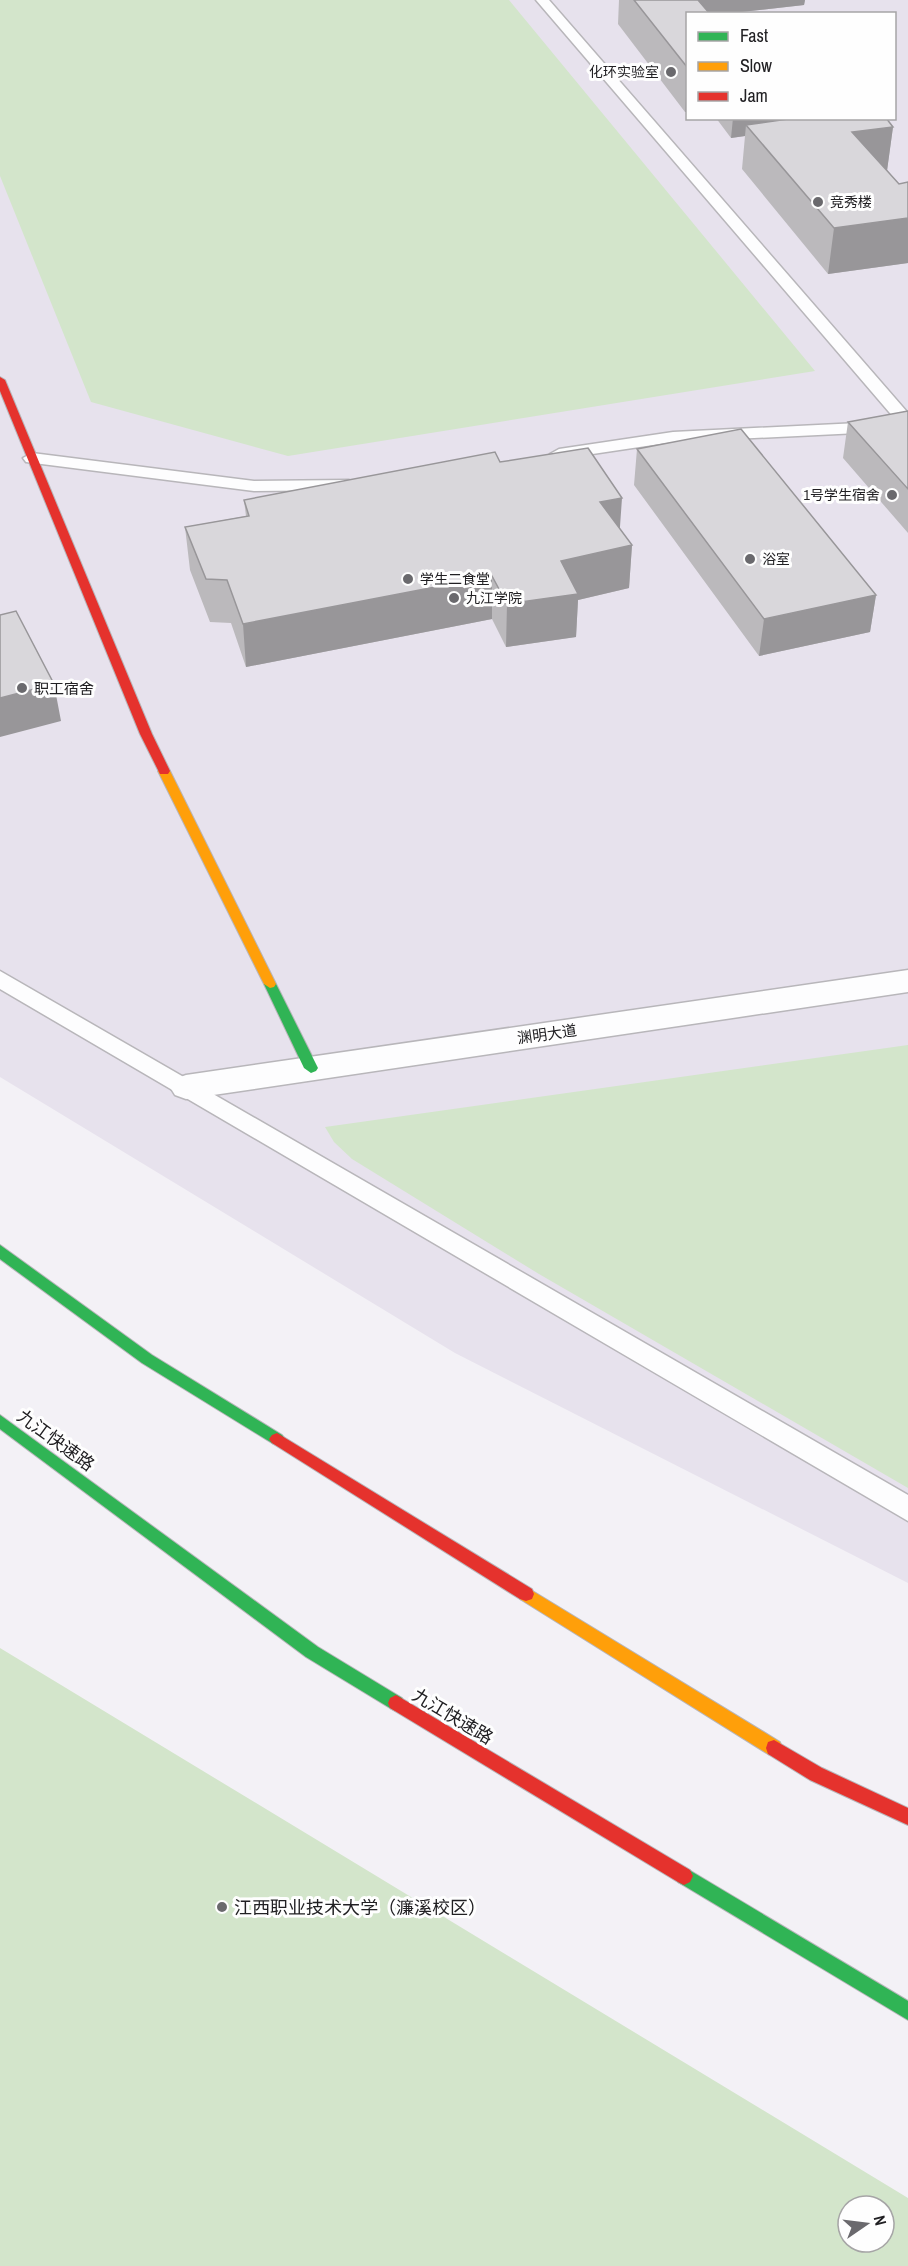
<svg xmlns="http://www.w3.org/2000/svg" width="908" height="2266" font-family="'Archivo Narrow','Noto Sans SC',sans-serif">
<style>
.built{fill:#e7e2ed;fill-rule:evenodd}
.green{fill:#d3e5cb;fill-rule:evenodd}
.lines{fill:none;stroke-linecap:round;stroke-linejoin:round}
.lane-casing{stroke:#b8b6ba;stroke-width:3}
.street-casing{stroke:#b8b6ba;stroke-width:3}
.fast-casing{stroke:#b8b6ba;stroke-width:2}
.slow-casing{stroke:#b8b6ba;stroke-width:2}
.jam-casing{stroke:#b8b6ba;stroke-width:2}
.lane{fill:#fdfdfe;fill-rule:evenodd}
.street{fill:#fdfdfe;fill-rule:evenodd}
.fast{fill:#30b455;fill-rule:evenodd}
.slow{fill:#ff9f0a;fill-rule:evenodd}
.jam{fill:#e5322d;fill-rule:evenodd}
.wall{fill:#bbb9bc}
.shaded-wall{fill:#989699}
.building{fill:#d9d7db;stroke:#989699;stroke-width:1.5}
.poi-dot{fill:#6a696d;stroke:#fefefe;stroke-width:2}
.labels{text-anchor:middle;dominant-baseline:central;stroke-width:6;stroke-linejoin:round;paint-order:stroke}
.far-poi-label{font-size:14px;fill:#212023;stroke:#fefefe;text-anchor:start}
.poi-label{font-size:15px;fill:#212023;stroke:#fefefe;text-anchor:start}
.street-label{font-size:15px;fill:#212023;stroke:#fefefe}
.near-street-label{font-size:18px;fill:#212023;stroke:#fefefe}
.near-poi-label{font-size:18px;fill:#212023;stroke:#fefefe;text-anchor:start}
</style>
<rect width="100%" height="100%" fill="#f3f1f6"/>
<path class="built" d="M0 0H908V1583L455 1353 0 1077ZM688 14H894V118H688Z"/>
<path class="green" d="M0 0H509L815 371 288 456 91 402 0 176Z
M908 1045V1488L539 1274 352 1159 334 1142 325 1127Z
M0 1648 908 2198V2266H0ZM848 2206H884V2242H848Z"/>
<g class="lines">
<defs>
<path id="lane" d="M536 0H549L908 413V426L879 432 673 442 559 459 553 458 550 454 559 449 673 432 879 422 895 419Z
M32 453 254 481 349 480 358 485 349 490 254 491 26 462 23 458Z
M0 971 908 1495V1521L0 989Z"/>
<path id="street" d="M908 970V992L186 1099 175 1095 170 1087 175 1079 186 1075Z"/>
<path id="fast" d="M270 980 276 984 318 1068 316 1071 311 1073 304 1068 264 984Z
M0 1245 152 1355 282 1435 285 1439 282 1443 277 1445 272 1443 142 1363 0 1259Z
M0 1415 318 1647 402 1698 404 1703 402 1708 396 1711 390 1708 306 1657 0 1429Z
M684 1867 908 2001V2020L678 1882 675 1876 678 1870Z"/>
<path id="slow" d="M164 767 170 771 276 984 274 987 270 988 264 984 158 771Z
M526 1587 780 1742 782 1748 780 1754 774 1756 768 1754 520 1599 518 1594 520 1589Z"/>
<path id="jam" d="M0 377 5 380 152 734 170 771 168 774H160L140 734 0 391Z
M277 1433 532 1589 534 1594 532 1599 526 1601 520 1599 272 1443 269 1439 272 1435Z
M396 1695 690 1870 693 1876 690 1882 684 1885 678 1882 390 1708 388 1703 390 1698Z
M774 1740 822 1768 908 1808V1825L810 1780 768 1754 766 1748 768 1742Z"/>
</defs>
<use href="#lane" class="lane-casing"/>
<use href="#street" class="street-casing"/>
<use href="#fast" class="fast-casing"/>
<use href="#slow" class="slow-casing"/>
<use href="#jam" class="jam-casing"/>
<use href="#lane" class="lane"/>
<use href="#street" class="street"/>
<use href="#fast" class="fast"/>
<use href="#slow" class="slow"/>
<use href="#jam" class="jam"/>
</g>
<path class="wall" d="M619 0H805L804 5 741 12V14H687V112H685L618 24Z
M716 118H886L893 127 887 170 899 184 908 182V263L828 274 742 169 745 136 731 138Z
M908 411V533L843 458 848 422Z
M637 449 876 595 870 632 759 656 634 485Z
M244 500 620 529 632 545 629 588 578 600 576 637 506 647 492 619 246 667 231 623 210 622 190 570 185 527 246 516Z"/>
<path class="shaded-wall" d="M689 0H805L804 5 741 12V14H688Z
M687 81V112H685Z
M733 118H827L746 125 745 136 731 138Z
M893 127 887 171 852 132Z
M908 218V263L828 274 834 228Z
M622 498 619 541 600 502Z
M632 545 629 588 578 600 576 637 506 647 507 604 561 561Z
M492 576V619L246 667 243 624Z
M876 595 870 632 759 656 764 619Z
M54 684 61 721 0 737V698Z"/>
<path class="building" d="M634 0H698L710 14H687V67Z
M795 118H886L893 127 852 132 899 184 908 182V218L834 228 746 125Z
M908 411V489L848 422Z
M741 429 876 595 764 619 637 449Z
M588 448 622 498 600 502 632 545 561 561 578 594 507 604 492 576 243 624 227 580 206 579 185 527 249 516 244 500 495 452 500 462Z
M16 611 54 684 0 698V615Z"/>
<g class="poi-dot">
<circle cx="671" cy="72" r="6"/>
<circle cx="818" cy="202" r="6"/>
<circle cx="892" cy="495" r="6"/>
<circle cx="750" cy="559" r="6"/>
<circle cx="408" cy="579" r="6"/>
<circle cx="454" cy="598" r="6"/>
<circle cx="22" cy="688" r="6"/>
<circle cx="222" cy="1907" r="6"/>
</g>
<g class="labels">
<g class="far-poi-label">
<text x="659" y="72" text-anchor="end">化环实验室</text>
<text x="830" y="202">竞秀楼</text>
<text x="880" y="495" text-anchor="end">1号学生宿舍</text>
<text x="762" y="559">浴室</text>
<text x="420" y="579">学生二食堂</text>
<text x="466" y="598">九江学院</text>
</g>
<g class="poi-label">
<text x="34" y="688">职工宿舍</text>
</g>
<g class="street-label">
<text transform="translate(547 1034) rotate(-8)">渊明大道</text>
</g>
<g class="near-street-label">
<text transform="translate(56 1440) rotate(36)">九江快速路</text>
<text transform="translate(453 1716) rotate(31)">九江快速路</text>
</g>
<g class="near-poi-label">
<text x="234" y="1907">江西职业技术大学（濂溪校区）</text>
</g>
</g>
<rect x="686" y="12" width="210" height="108" fill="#fefefe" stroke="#a6a5a6" stroke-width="1.5"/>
<rect x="698" y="32" width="30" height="9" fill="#30b455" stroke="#a6a5a6" stroke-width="1.5"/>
<text x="740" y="42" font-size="18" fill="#212023">Fast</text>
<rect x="698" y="62" width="30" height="9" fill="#ff9f0a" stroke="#a6a5a6" stroke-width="1.5"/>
<text x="740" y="72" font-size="18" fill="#212023">Slow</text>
<rect x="698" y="92" width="30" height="9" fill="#e5322d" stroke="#a6a5a6" stroke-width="1.5"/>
<text x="740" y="102" font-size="18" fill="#212023">Jam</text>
<g transform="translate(866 2224) rotate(76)"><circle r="28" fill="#fefefe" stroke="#a6a5a6" stroke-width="1.5"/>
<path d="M0-4.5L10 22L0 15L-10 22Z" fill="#6a696d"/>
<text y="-9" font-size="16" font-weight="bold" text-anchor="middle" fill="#212023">N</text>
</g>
</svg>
